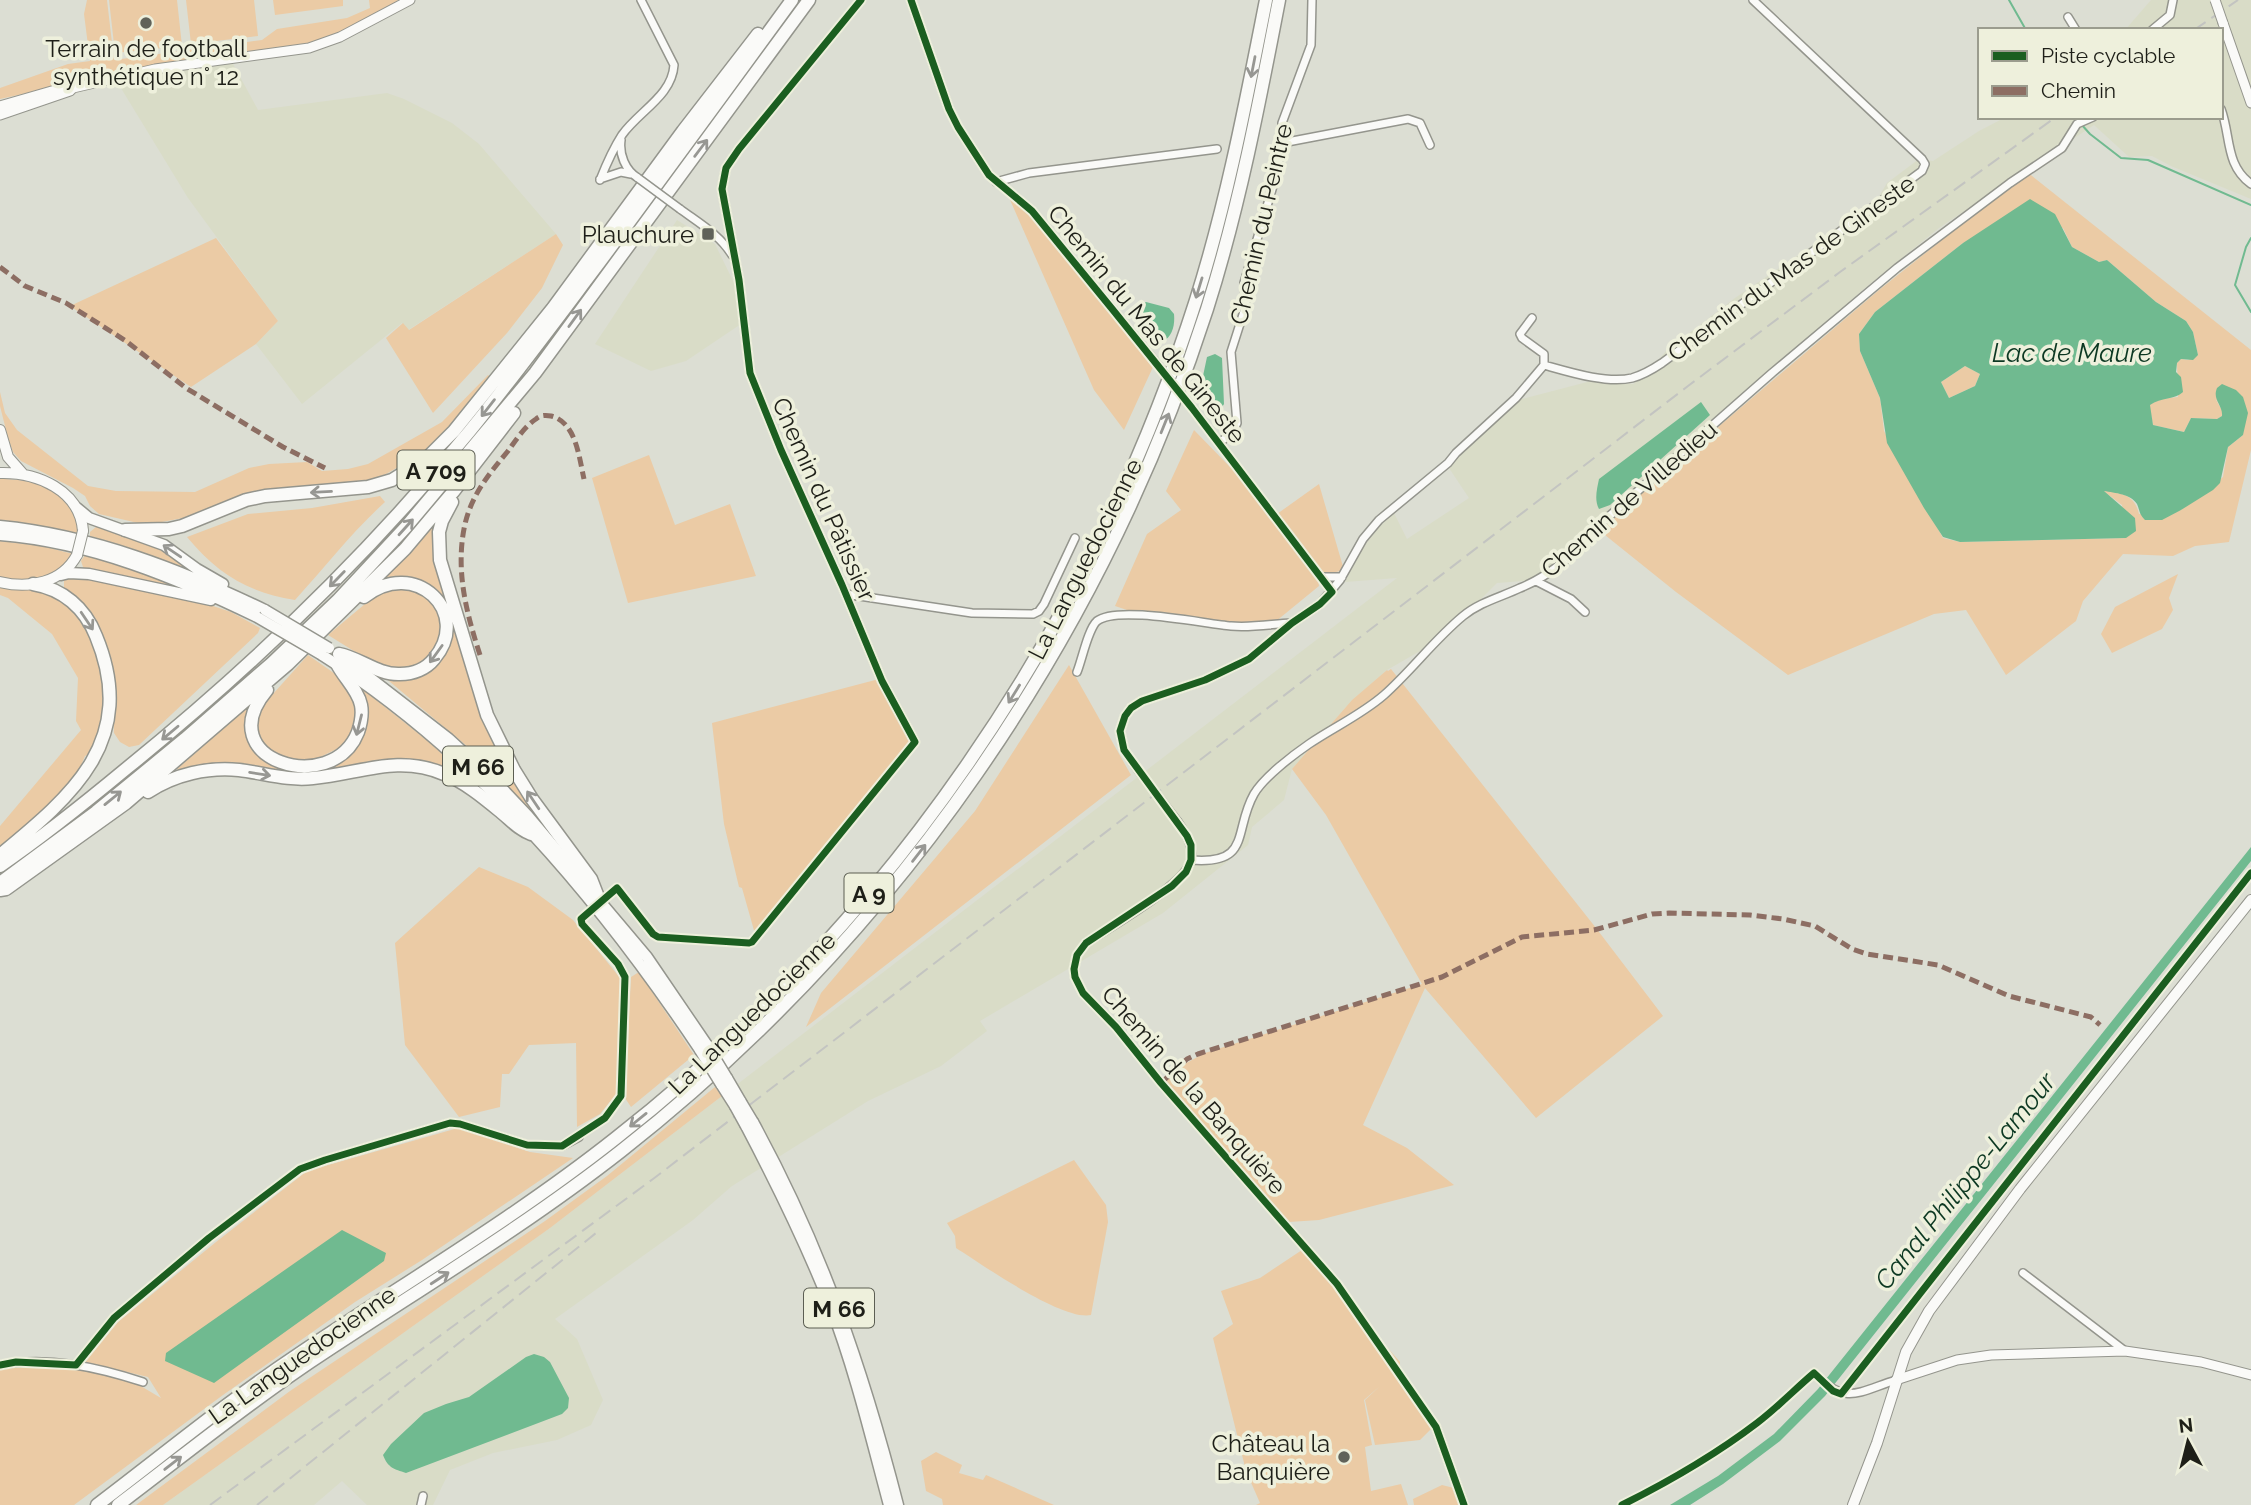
<svg xmlns="http://www.w3.org/2000/svg" width="2251" height="1505" font-family="Raleway,sans-serif">
<style>
.built{fill:#d9dcc7}
.green{fill:#ebcba5;fill-rule:evenodd}
.water{fill:#70ba90;fill-rule:evenodd}
.lines{fill:none;stroke-linecap:round;stroke-linejoin:round}
.stream{stroke:#70ba90;stroke-width:2}
.minor-casing{stroke:#94958d;stroke-width:10}
.tertiary-casing{stroke:#94958d;stroke-width:11}
.secondary-casing{stroke:#94958d;stroke-width:12}
.trunk-casing{stroke:#94958d;stroke-width:13}
.motorway-casing{stroke:#94958d;stroke-width:15}
.minor{stroke:#fafaf8;stroke-width:7}
.tertiary{stroke:#fafaf8;stroke-width:9}
.secondary{stroke:#fafaf8;stroke-width:10}
.trunk{stroke:#fafaf8;stroke-width:10}
.motorway{stroke:#fafaf8;stroke-width:12}
.rail{stroke:#c3c4c1;stroke-width:2;stroke-dasharray:14 7;stroke-linecap:butt}
.minor-bridge-casing{stroke:#94958d;stroke-width:10;stroke-linecap:butt}
.tertiary-bridge-casing{stroke:#94958d;stroke-width:11;stroke-linecap:butt}
.secondary-bridge-casing{stroke:#94958d;stroke-width:12;stroke-linecap:butt}
.trunk-bridge-casing{stroke:#94958d;stroke-width:13;stroke-linecap:butt}
.minor-bridge{stroke:#fafaf8;stroke-width:7}
.tertiary-bridge{stroke:#fafaf8;stroke-width:9}
.secondary-bridge{stroke:#fafaf8;stroke-width:10}
.trunk-bridge{stroke:#fafaf8;stroke-width:10}
.quiet{stroke:#8d6e63;stroke-width:5;stroke-dasharray:10 5;stroke-linecap:butt}
.cycleway-casing{stroke:#eef0dc;stroke-width:11}
.cycleway{stroke:#1b5e20;stroke-width:7}
.oneway{stroke:#979793}
.poi-dot{fill:#606259;stroke:#eef0dc;stroke-width:2.5}
.labels{text-anchor:middle;dominant-baseline:central;stroke-width:7;stroke-linejoin:round;paint-order:stroke}
.shield{fill:#eef0dc;stroke:#5c5e53;stroke-width:2}
.shield-label{font-size:23px;font-weight:bold;fill:#1e1f18}
.poi-label{font-size:24px;fill:#1e1f18;stroke:#eef0dc;text-anchor:end}
.street-label{font-size:24px;fill:#1e1f18;stroke:#eef0dc}
.water-label{font-size:26px;font-style:italic;fill:#0c3822;stroke:#eef0dc}
</style>
<rect width="100%" height="100%" fill="#dcded3"/>
<path class="built" d="M2151 0H2251V199L2171 166 2152 156 2129 157 2094 125 1939 228 1865 288 1536 580 1497 583 1441 639 1387 670 1352 700 1292 769 1284 800 1252 827 1248 845 1163 913 980 1021 987 1031 941 1066 868 1101 732 1186 693 1220 555 1319 577 1339 603 1400 591 1425 557 1440 493 1453 450 1470 433 1505H367L342 1481 314 1505H163L550 1228 1397 578 1345 582 1361 550 1378 528 1394 513 1407 539 1469 498 1447 465 1514 401 1595 380 1633 384 1648 373 1666 351 1735 298 1875 203 1887 183 1919 159 1933 161 1979 131 2006 117H2221V30H2125Z
M232 62 258 110 387 93 404 99 452 123 479 144 556 234 408 330 402 323 302 404 256 344 278 321 188 198 116 80Z
M677 220 715 244 738 291 741 324 686 361 651 371 595 344Z"/>
<path class="green" d="M87 0H107L114 60 262 40 277 29 347 18 370 8 369 0H398L387 10 340 33 302 46 140 68 0 99V88L68 64 90 61 84 14Z
M109 0H177L182 46 115 53Z
M186 0H254L258 36 191 44Z
M273 0H343V6L275 15Z
M2027 172 2251 350V450L2229 542 2195 546 2173 556 2123 554 2083 601 2076 621 2006 675 1966 610 1934 614 1788 675 1676 592 1600 531 1603 525 1879 290ZM2063 228 2072 247 2099 262 2107 260 2156 302 2186 321 2193 332 2198 355 2188 360 2181 359 2177 363 2178 397 2160 399 2149 405 2153 425 2184 432 2191 418 2217 419 2222 416 2223 412 2215 398 2243 435 2228 447 2223 477 2181 510 2139 514C2134 493 2121 494 2102 490L2122 505 2126 538 1960 542 1943 538 1884 431 1880 398 1860 351 1859 334 1875 312 1963 243Z
M1007 193 1024 207 1091 287 1153 367 1124 430 1094 390Z
M556 234 563 245 542 288 507 333 433 413 386 338 403 323 409 330Z
M216 238 278 321 256 344 191 387 70 306Z
M1965 366 1980 374 1975 386 1949 398 1941 382Z
M488 375 491 378 447 431 421 454 386 474 367 481 278 488 249 493 183 518 151 524 138 523 99 514 90 506 85 496 73 488 21 461 13 452 8 438 0 406V392L5 413 17 430 88 486 116 491 195 492 249 468 269 464 307 462 322 471 348 469 368 464 442 422Z
M1194 430 1232 469 1236 468 1317 572 1319 586 1275 622H1219L1177 614 1136 613 1115 606 1147 534 1181 510 1166 491Z
M649 455 675 525 730 504 756 576 628 603 592 478Z
M0 479C39 479 74 492 79 535L0 521Z
M1319 484 1344 570 1328 574 1319 570 1277 514Z
M380 496 385 502C352 532 325 567 295 600 247 592 218 574 187 537L248 514 312 508Z
M438 519 435 533 486 722 568 855 480 757 383 676 404 677 448 644 438 596 381 579Z
M97 526 171 552 201 575 118 544 90 536V532Z
M0 541 42 546 73 554C58 578 27 583 0 577Z
M85 555 142 573 183 589 84 570 81 561Z
M2178 574 2169 598 2173 610 2162 629 2112 653 2101 634 2115 607Z
M71 578H83L207 604 231 612 260 628 258 633 139 745 129 747 120 742 114 733 111 667 106 646 83 605 64 588V580Z
M0 587C21 589 46 586 63 600 97 625 111 684 102 724 99 734 94 744 90 754L85 756 73 785 0 849V826L81 730 76 721 78 678 52 634 8 598 0 595Z
M407 587 431 598 440 615 442 633 434 652 421 663 402 670 388 668 370 661 328 635 378 593Z
M308 655 341 678 358 706V714L350 736 341 747 316 759 295 760 278 757 262 745 257 734 256 720 264 704Z
M1069 665 1131 775 806 1027 821 993 975 811Z
M1391 669 1596 928 1663 1016 1536 1118 1425 988 1363 1125 1407 1148 1454 1185 1319 1220 1289 1222 1166 1081 1179 1067 1205 1053 1422 984 1326 815 1292 769 1352 700 1387 670 1388 671Z
M879 679 915 744 757 941 742 888 739 887 724 824 712 723Z
M360 687 429 742 477 786 436 766 315 775 178 771 177 769 254 702 249 716 263 756C278 759 314 767 328 766 351 764 368 734 368 713 368 703 364 695 360 687Z
M479 867 528 887 573 920 621 979 618 1092 600 1114 577 1127 576 1043 529 1045 509 1074H502L500 1107 459 1117 405 1045 395 943Z
M639 972 694 1055 631 1107 625 1098 631 977Z
M715 1087 722 1096 550 1228 163 1505H136L290 1391 545 1221 607 1176Z
M458 1128 530 1152 573 1158 422 1260 355 1302 223 1395 74 1505H0V1367L18 1365 76 1367 109 1373 139 1385 161 1398 148 1377 85 1362 118 1322 216 1242 307 1171Z
M1074 1160 1106 1205 1108 1222 1091 1315C1062 1321 983 1265 956 1248L955 1236 947 1223Z
M1302 1250 1400 1362 1399 1377 1394 1375 1433 1427 1420 1440 1375 1445 1365 1400 1380 1386 1364 1400 1372 1445 1365 1447 1371 1491 1401 1484 1408 1505H1256L1260 1503 1246 1471 1213 1338 1233 1324 1221 1291 1260 1278Z
M936 1452 962 1465 959 1473 983 1480 986 1475 1054 1505H943L942 1499 926 1491 921 1461Z
M1442 1485 1458 1489 1461 1505H1414L1413 1499Z"/>
<path class="water" d="M2030 199 2055 214 2072 247 2099 262 2107 260 2156 302 2186 321 2193 332 2198 355 2193 360 2181 359 2177 363 2176 372 2181 377 2183 392C2175 400 2161 397 2150 405L2153 425 2184 432 2191 418 2217 419 2222 416C2223 405 2212 400 2217 388L2222 384 2236 390 2243 397 2248 413 2243 435 2228 447 2220 483 2213 490 2181 510 2162 520H2145C2139 514 2140 511 2137 504 2131 494 2115 493 2104 491L2135 518 2136 531 2126 538 1960 542 1943 537 1924 508 1887 443 1880 398 1860 351 1859 334 1875 312 1963 243ZM1965 366 1980 374 1975 386 1949 398 1941 382Z
M1146 302 1169 308 1174 314C1175 324 1173 337 1162 342L1137 317V313L1143 303Z
M1215 354 1222 358 1224 404 1221 409 1216 408 1200 390 1207 357Z
M1701 402 1710 415 1610 505 1599 509C1594 500 1597 489 1599 479Z
M2251 847V861L1825 1396 1780 1441 1723 1484 1690 1505H1670L1718 1476 1774 1434 1818 1389Z
M342 1230 386 1253 384 1261 214 1383 165 1361 166 1353Z
M534 1354 544 1357 550 1362 569 1398 568 1408 562 1414 406 1473C394 1469 388 1468 383 1455L391 1444 424 1413 446 1404 469 1397 526 1357Z"/>
<g class="lines">
<path class="stream" d="M2009 0 2026 30
M2081 124 2090 134 2121 158 2148 160 2251 205
M2251 238 2246 247 2235 285 2251 312"/>
<defs>
<path id="minor" d="M861 0 739 149 726 168 722 189 739 280 750 373 781 450 842 585 882 681 915 742
M911 0 949 109 958 127 989 175 1032 211 1153 359
M2068 17 2076 30
M2152 30 2170 15 2173 0
M2221 109C2231 136 2225 165 2251 184
M621 140C619 154 625 170 638 178
M1282 143 1408 119 1420 123 1430 145
M600 179 621 172 631 174
M600 180C606 165 613 149 622 135 639 111 672 96 674 65L641 0
M996 182 1029 173 1217 149
M680 209C699 223 720 235 732 255
M1544 365C1569 372 1607 384 1632 378 1643 375 1653 369 1662 363L1922 171 1925 164 1922 159 1753 0
M1192 408 1332 592
M1219 443 1231 434 1237 423 1231 352 1246 305 1244 283 1276 176 1282 143V123L1311 45 1312 0
M1321 577H1342
M1536 581 1571 599 1585 612
M846 594 972 613 1033 614 1039 611 1044 604 1075 538
M1077 672C1082 660 1088 629 1097 621 1117 605 1205 624 1231 626 1251 628 1272 624 1291 623
M1138 770 1124 750 1120 731 1125 716 1131 708 1142 701 1205 680 1249 659 1292 623 1320 604 1340 580 1363 539 1379 520 1448 463 1456 453 1516 398 1544 365V354L1522 338 1520 334 1532 318
M1178 822C1186 834 1195 847 1190 863 1182 886 1109 928 1086 943L1077 955 1074 969 1075 977 1083 993 1116 1027 1161 1083 1337 1284 1436 1427 1464 1505
M1191 860C1252 865 1233 831 1254 794 1264 777 1293 755 1309 744 1334 727 1361 715 1384 695 1412 670 1435 639 1463 616 1480 602 1501 597 1520 588 1550 576 1578 552 1598 526L1772 373 1897 268 2010 183 2062 148 2077 124 2093 117
M2023 1273 2125 1351
M0 1365C48 1356 97 1367 143 1382
M76 1365 114 1318 209 1238 300 1169 325 1160 450 1123 460 1124 527 1145 562 1146 579 1137
M1814 1373C1845 1406 1858 1392 1896 1380
M421 1505 423 1496"/>
<path id="tertiary" d="M2223 23 2251 103
M0 106 62 88
M0 115 70 91 73 88 155 69 309 48 340 37 410 0
M1896 1380 1957 1360 1991 1355 2125 1351 2201 1362 2251 1375"/>
<path id="secondary" d="M0 430 8 457 23 474
M0 473C37 472 80 490 83 531
M0 582C29 589 62 583 77 555
M1853 1505 1877 1443 1906 1352 1929 1311 2020 1189 2251 900"/>
<path id="trunk" d="M77 508 89 518 164 545 197 569 223 584
M0 526C93 535 182 570 265 610
M0 535C90 542 177 578 257 617
M61 575 69 573 89 574 211 600
M322 655C477 753 600 900 700 1050
M343 657 449 739 497 783 528 816 647 957 707 1045
M727 1078 741 1102
M721 1084 735 1106
M753 1122C821 1246 863 1369 898 1505
M746 1126C777 1185 806 1244 830 1305 855 1370 871 1438 889 1505"/>
<path id="motorway" d="M452 502 442 521 439 532 440 560 487 715 514 770 532 799 591 879 598 897
M125 530 169 529 182 526 246 500 265 496 368 487 392 480 427 458 454 431 553 308 683 131 758 34
M339 654C360 658 378 675 400 674 413 674 426 669 434 659 473 613 415 556 364 597
M267 690C208 760 332 798 358 732 361 723 363 715 361 705 358 690 344 678 337 664
M148 792C175 774 208 767 239 770 264 773 288 781 313 778 359 774 398 754 444 774 465 782 484 798 501 812 512 821 518 829 531 834
M0 855C73 795 139 740 96 636 85 608 63 589 33 584
M0 866C44 836 86 802 127 768 252 667 367 556 469 432 514 377 556 320 599 263 664 175 728 88 792 0
M0 883 96 812 185 739 271 664 338 600 406 527 535 373 809 0
M0 890 6 889 126 803 288 664 405 549 453 492 514 413
M97 1505C163 1455 227 1402 296 1356 403 1284 515 1218 616 1138 888 925 1091 629 1196 300 1227 202 1246 101 1266 0
M118 1505C179 1459 238 1411 301 1368 408 1296 519 1231 621 1151 895 936 1100 640 1207 309 1239 208 1259 104 1279 0"/>
</defs>
<use href="#minor" class="minor-casing"/>
<use href="#tertiary" class="tertiary-casing"/>
<use href="#secondary" class="secondary-casing"/>
<use href="#trunk" class="trunk-casing"/>
<use href="#motorway" class="motorway-casing"/>
<use href="#minor" class="minor"/>
<use href="#tertiary" class="tertiary"/>
<use href="#secondary" class="secondary"/>
<use href="#trunk" class="trunk"/>
<use href="#motorway" class="motorway"/>
<path class="rail" d="M2194 30 2238 0
M210 1505 653 1179 1688 386 1840 272 2056 117
M257 1505 596 1233"/>
<defs>
<path id="minor-bridge" d="M638 178 680 209
M1153 359 1192 408
M1138 770 1178 822"/>
<path id="tertiary-bridge" d="M2215 0 2223 23"/>
<path id="secondary-bridge" d="M77 555 83 531"/>
<path id="trunk-bridge" d="M265 610 329 648
M257 617 322 655
M707 1045 727 1078
M700 1050 721 1084
M741 1102 753 1122
M735 1106 746 1126"/>
</defs>
<use href="#minor-bridge" class="minor-bridge-casing"/>
<use href="#tertiary-bridge" class="tertiary-bridge-casing"/>
<use href="#secondary-bridge" class="secondary-bridge-casing"/>
<use href="#trunk-bridge" class="trunk-bridge-casing"/>
<use href="#minor-bridge" class="minor-bridge"/>
<use href="#tertiary-bridge" class="tertiary-bridge"/>
<use href="#secondary-bridge" class="secondary-bridge"/>
<use href="#trunk-bridge" class="trunk-bridge"/>
<path class="quiet" d="M0 267 25 286 66 303 126 341 186 388 283 447 325 468
M480 655C466 612 455 569 465 524 472 494 489 474 508 451 516 440 525 426 536 419 540 415 546 415 551 416 576 422 579 457 584 479
M1161 1083 1187 1059 1198 1054 1442 977 1522 937 1594 930 1652 914 1669 913 1750 915 1783 919 1815 926 1852 949 1867 954 1938 965 2009 996 2091 1017 2100 1025"/>
<defs>
<path id="cycleway" d="M911 0 949 109 958 127 989 175 1032 211 1113 310 1192 408 1332 592 1320 604 1292 623 1249 659 1205 680 1142 701 1131 708 1125 716 1120 731 1124 750 1187 836 1191 845V860L1186 872 1172 886 1086 943 1077 955 1074 969 1075 977 1083 993 1116 1027 1161 1083 1337 1284 1436 1427 1464 1505
M0 1365 16 1362 76 1365 114 1318 209 1238 300 1169 325 1160 450 1123 460 1124 527 1145 562 1146 605 1118 621 1096 625 977 618 964 582 924 581 919 617 888 653 934 658 937 749 943 752 942 915 742 882 681 842 585 781 450 750 373 739 280 722 189 726 168 739 149 861 0
M1622 1505C1670 1481 1715 1455 1757 1423 1777 1408 1795 1389 1814 1373L1833 1391 1841 1394 2251 873"/>
</defs>
<use href="#cycleway" class="cycleway-casing"/>
<use href="#cycleway" class="cycleway"/>
</g>
<defs><path id="oneway-shaft" d="M-6 0H5M1.5-3L5.5 0L1.5 3" fill="none" stroke-width="1.6" stroke-linecap="round" stroke-linejoin="round" transform="scale(1.75)"/></defs>
<g class="oneway">
<use href="#oneway-shaft" transform="translate(1253 67) rotate(101)"/>
<use href="#oneway-shaft" transform="translate(701 148) rotate(-53)"/>
<use href="#oneway-shaft" transform="translate(1199 288) rotate(107)"/>
<use href="#oneway-shaft" transform="translate(575 318) rotate(-54)"/>
<use href="#oneway-shaft" transform="translate(488 408) rotate(128)"/>
<use href="#oneway-shaft" transform="translate(1165 423) rotate(-68)"/>
<use href="#oneway-shaft" transform="translate(321 492) rotate(177)"/>
<use href="#oneway-shaft" transform="translate(406 527) rotate(-48)"/>
<use href="#oneway-shaft" transform="translate(172 551) rotate(-146)"/>
<use href="#oneway-shaft" transform="translate(337 579) rotate(134)"/>
<use href="#oneway-shaft" transform="translate(87 621) rotate(56)"/>
<use href="#oneway-shaft" transform="translate(436 654) rotate(126)"/>
<use href="#oneway-shaft" transform="translate(1014 694) rotate(122)"/>
<use href="#oneway-shaft" transform="translate(359 725) rotate(104)"/>
<use href="#oneway-shaft" transform="translate(170 733) rotate(140)"/>
<use href="#oneway-shaft" transform="translate(260 774) rotate(9)"/>
<use href="#oneway-shaft" transform="translate(113 798) rotate(-39)"/>
<use href="#oneway-shaft" transform="translate(533 800) rotate(-124)"/>
<use href="#oneway-shaft" transform="translate(919 853) rotate(-52)"/>
<use href="#oneway-shaft" transform="translate(638 1120) rotate(141)"/>
<use href="#oneway-shaft" transform="translate(440 1278) rotate(-33)"/>
<use href="#oneway-shaft" transform="translate(173 1463) rotate(-38)"/>
</g>
<g class="poi-dot">
<circle cx="146" cy="23" r="7"/>
<rect x="701" y="227" width="14" height="14" rx="3.5"/>
<circle cx="1344" cy="1457" r="7"/>
</g>
<g class="labels">
<g class="shield">
<rect x="397.5" y="450.5" width="77" height="39" rx="5"/>
<rect x="443" y="746.5" width="70" height="39" rx="5"/>
<rect x="844.5" y="873.5" width="49" height="39" rx="5"/>
<rect x="804" y="1288.5" width="70" height="39" rx="5"/>
</g>
<g class="shield-label">
<text x="436" y="470">A 709</text>
<text x="478" y="766">M 66</text>
<text x="869" y="893">A 9</text>
<text x="839" y="1308">M 66</text>
</g>
<g class="poi-label">
<text x="146" y="48" text-anchor="middle">Terrain de football<tspan x="146" dy="28">synthétique n° 12</tspan></text>
<text x="694" y="234">Plauchure</text>
<text x="1330" y="1443">Château la<tspan x="1330" dy="28">Banquière</tspan></text>
</g>
<g class="street-label">
<text transform="translate(1261 224) rotate(-77)">Chemin du Peintre</text>
<text transform="translate(1791 268) rotate(-36)">Chemin du Mas de Gineste</text>
<text transform="translate(1147 324) rotate(51)">Chemin du Mas de Gineste</text>
<text transform="translate(824 499) rotate(66)">Chemin du Pâtissier</text>
<text transform="translate(1629 499) rotate(-41)">Chemin de Villedieu</text>
<text transform="translate(1085 559) rotate(-63)">La Languedocienne</text>
<text transform="translate(752 1013) rotate(-44)">La Languedocienne</text>
<text transform="translate(1194 1090) rotate(49)">Chemin de la Banquière</text>
<text transform="translate(302 1355) rotate(-35)">La Languedocienne</text>
</g>
<g class="water-label">
<text x="2072" y="353">Lac de Maure</text>
<text transform="translate(1965 1181) rotate(-51)">Canal Philippe-Lamour</text>
</g>
</g>
<rect x="1978" y="28" width="245" height="91" fill="#eef0dc" stroke="#9b9c8e" stroke-width="2"/>
<rect x="1992" y="51" width="35" height="10" fill="#1b5e20" stroke="#9b9c8e" stroke-width="2"/>
<text x="2041" y="63" font-size="21" fill="#1e1f18">Piste cyclable</text>
<rect x="1992" y="86" width="35" height="10" fill="#8d6e63" stroke="#9b9c8e" stroke-width="2"/>
<text x="2041" y="98" font-size="21" fill="#1e1f18">Chemin</text>
<g transform="translate(2188 1442) rotate(353)" stroke="#eef0dc" stroke-width="5" paint-order="stroke">
<path d="M0-5L12 26L0 18L-12 26Z" fill="#1e1f18"/>
<text y="-10" font-size="19" font-weight="bold" text-anchor="middle" fill="#1e1f18">N</text>
</g>
</svg>
